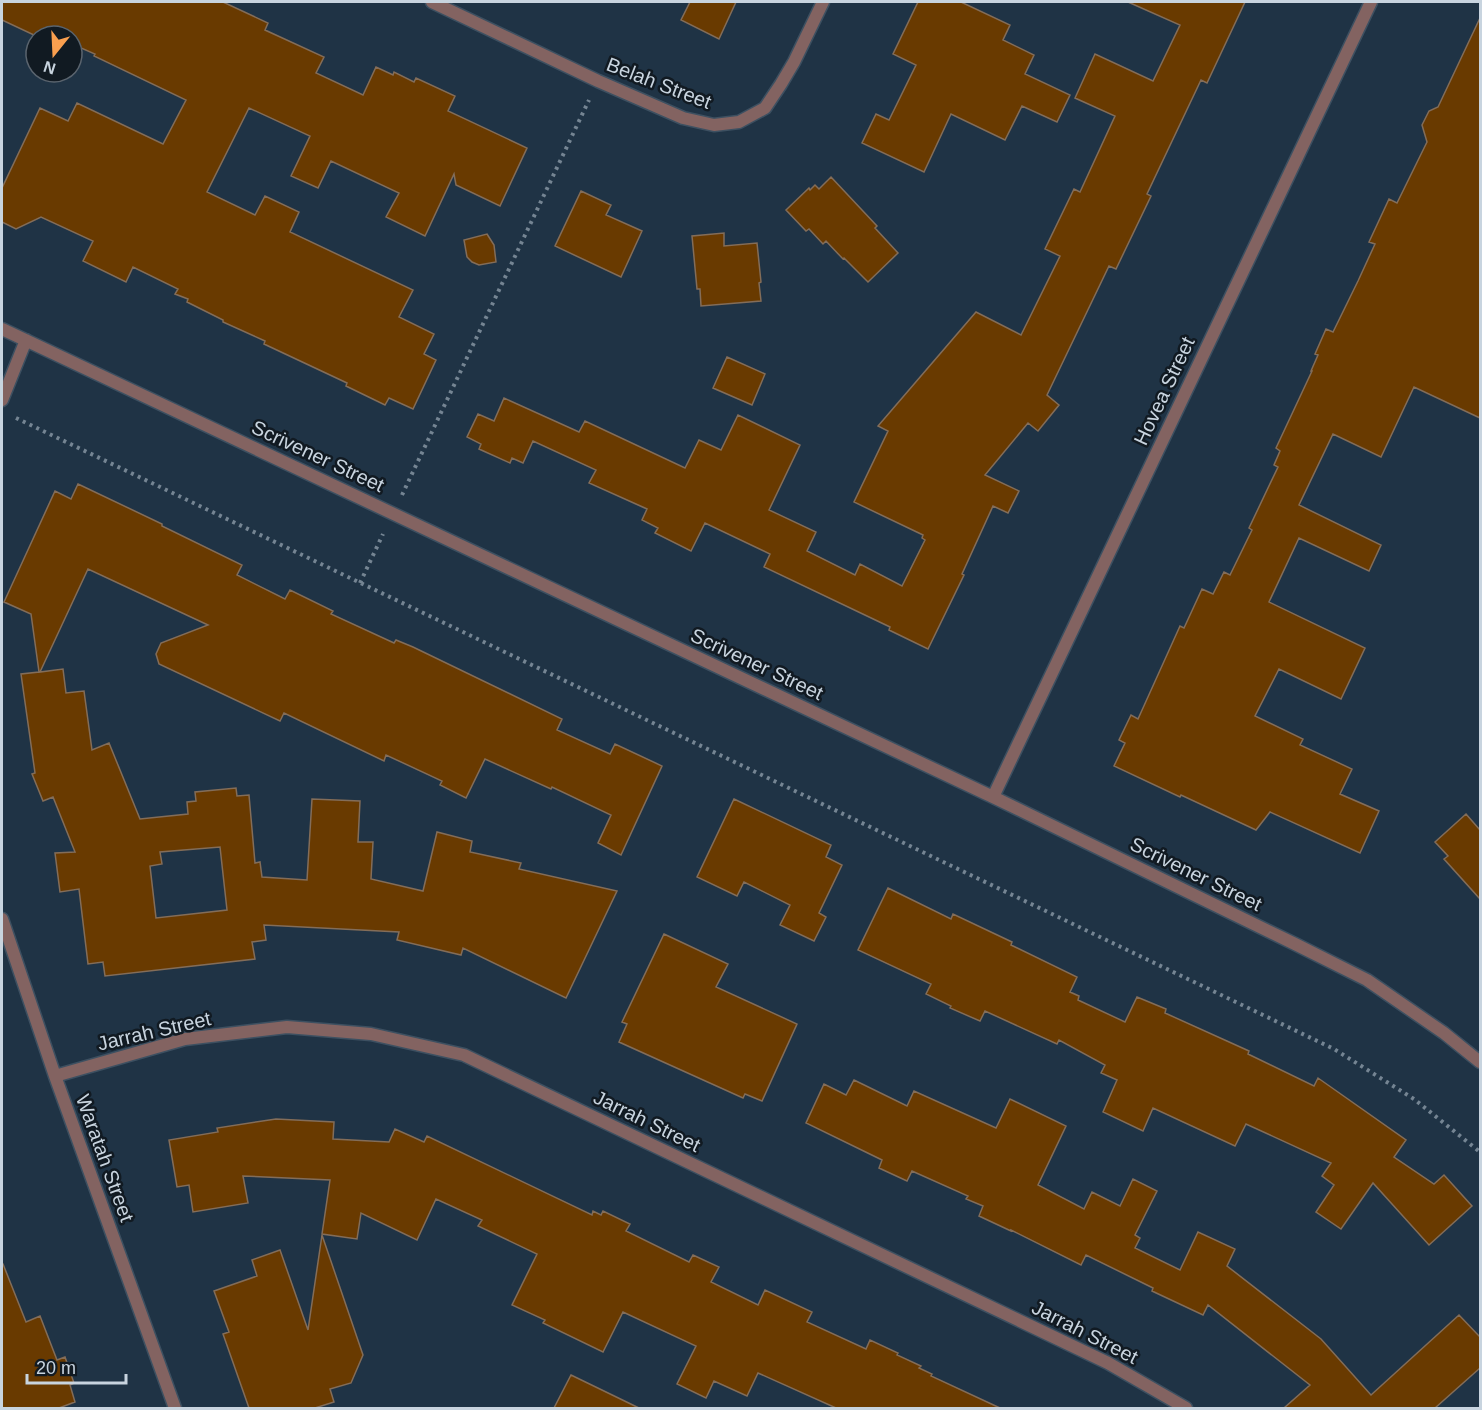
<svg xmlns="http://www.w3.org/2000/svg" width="1482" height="1410" font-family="Arial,sans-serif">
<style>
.building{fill:#693a00;stroke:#836d59;stroke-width:1.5;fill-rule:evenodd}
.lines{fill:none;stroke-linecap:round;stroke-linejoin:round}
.minor-casing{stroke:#3d5061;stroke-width:15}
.path{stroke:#758593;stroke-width:4;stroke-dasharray:3 4.5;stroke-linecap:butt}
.minor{stroke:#836361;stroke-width:12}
.labels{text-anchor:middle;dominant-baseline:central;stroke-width:5;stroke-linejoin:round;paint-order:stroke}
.street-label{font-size:20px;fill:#c8d4df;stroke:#111a22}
</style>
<rect width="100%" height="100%" fill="#1f3345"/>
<path class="building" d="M2 2H223L268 23 265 30 324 57 316 73 363 95 376 67 393 75 394 72 414 82 416 78 455 96 448 111 527 148 500 206 456 185 454 174 425 236 386 217 399 193 331 161 318 188 291 176 310 136 249 108 207 192 255 215 265 196 299 212 290 232 413 290 399 317 434 334 424 354 436 360 413 409 389 398 385 405 346 386 347 383 264 344 265 341 223 322V320L187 302 188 299 175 294 178 289 133 267 126 282 83 261 93 241 41 217 16 229 2 222V188L40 108 68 121 77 103 163 144 186 100 94 56 95 54 72 44V36H36L2 20Z
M690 2H736L719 39 681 20Z
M918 2H961L1010 25 1003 40 1034 55 1025 74 1070 95 1057 122 1022 106 1005 140 951 114 924 172 862 143 876 114 889 120 916 65 893 54Z
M1128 2H1245L1207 83 1201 80 1147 194 1151 196 1116 269 1109 266 1047 395 1059 405 1038 431 1028 423 985 475 1019 491 1008 513 993 506 962 574 964 575 928 649 889 630 890 627 764 567 770 554 705 523 691 551 655 533 658 528 642 520 647 509 589 483 596 470 533 441 523 463 512 458 510 463 479 449 481 444 467 437 478 414 494 421 504 398 579 432 585 421 685 468 699 440 721 450 738 415 800 445 769 510 816 532 807 551 855 575 860 564 902 586 925 540 922 538 923 535 854 502 888 431 878 426 976 312 1021 335 1060 256 1045 249 1074 189 1080 192 1115 116 1075 98 1095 54 1153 81 1180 25Z
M1480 18V418L1414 387 1381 457 1333 434 1299 505 1381 545 1369 571 1299 538 1269 602 1365 648 1341 699 1279 669 1255 716 1303 739 1300 745 1352 769 1340 794 1379 811 1360 853 1270 812 1256 830 1181 795 1180 797 1114 766 1125 743 1119 740 1131 715 1138 719 1180 626 1184 628 1202 589 1213 594 1224 572 1230 575 1252 530 1249 528 1278 467 1274 465 1280 451 1276 448 1312 371H1311L1318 355 1315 354 1326 329 1333 332 1358 281 1375 244 1369 242 1389 199 1397 203 1427 142 1422 125 1429 111 1438 107Z
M831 177 877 226 875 228 898 253 868 282 844 258 843 259 826 241 823 244 809 229 806 231 786 210 809 188 810 190 815 185 819 189Z
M581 191 611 205 606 215 642 231 621 277 555 246Z
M724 233V246L757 243 761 282 759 283 761 301 701 306 700 289H697L692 236Z
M487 234 494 245 496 262 479 265 472 262 467 257 464 240Z
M727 357 765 374 752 405 713 388Z
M78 484 162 524V526L242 565 237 575 285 599 290 590 333 611 331 614 394 643 396 640 413 647 562 719 557 730 610 754 615 744 662 766 621 855 598 843 611 815 552 787 551 789 485 759 466 798 440 785 442 781 386 755 384 761 284 713 280 721 159 664 156 654 161 643 208 625 88 569 40 672 63 669 66 693 84 691 92 750 109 743 140 819 188 814 187 802 196 801 195 792 236 788 237 796 249 795 255 863 260 862 262 877 307 880 312 799 360 801 358 842H373L371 879 423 891 437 832 472 841 470 852 521 863 519 869 617 891 566 998 463 948 461 955 397 940 399 932 264 925 266 940 252 942 255 959 105 976 103 962 88 964 79 889 60 892 55 853 75 852 53 797 43 801 32 774 35 773 21 674 39 672 31 614 4 602 55 491 71 499ZM220 847 227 910 156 918 150 866 162 864 160 852Z
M734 799 831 845 826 857 842 865 819 913 826 917 814 941 780 925 790 905 744 882 737 896 697 877Z
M1466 814 1480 830V899L1444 859 1448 856 1435 842Z
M888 888 951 919 953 914 1012 942 1011 945 1077 977 1070 992 1079 996 1078 1000 1125 1022 1137 997 1166 1009 1165 1013 1249 1051 1248 1054 1314 1086 1318 1078 1406 1140 1394 1157 1434 1184 1444 1175 1472 1206 1429 1245 1373 1183 1341 1229 1316 1212 1334 1185 1322 1176 1331 1163 1246 1124 1235 1146 1153 1108 1143 1131 1103 1112 1117 1080 1101 1073 1105 1065 1059 1040 1057 1044 985 1011 980 1021 950 1008 951 1006 926 994 931 984 858 950Z
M664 934 728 964 716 987 797 1024 762 1101 745 1094 743 1098 619 1042 627 1024 622 1022Z
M854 1080 907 1106 914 1091 996 1128 1010 1099 1066 1126 1038 1185 1084 1209 1092 1192 1120 1206 1133 1179 1157 1191 1135 1235 1140 1238 1135 1248 1180 1270 1198 1232 1235 1249 1227 1266 1321 1339 1371 1395 1459 1315 1480 1337V1368L1435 1408H1284L1310 1385 1208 1305 1203 1315 1152 1291 1153 1288 1086 1255 1081 1265 1011 1230V1231L979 1216 983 1206 966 1199 968 1196 912 1171 907 1181 879 1168 882 1160 806 1123 824 1084 846 1095Z
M276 1119 334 1122 333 1139 389 1142 395 1129 424 1142 427 1136 592 1215 593 1211 601 1215 603 1211 630 1224 626 1231 689 1262 693 1255 719 1267 711 1282 758 1305 765 1290 812 1312 807 1322 866 1349 870 1340 898 1353 897 1355 921 1366 919 1368 932 1374 931 1376 1000 1408H836L758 1373 747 1396 714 1381 706 1398 677 1384 696 1346 623 1312 603 1352 543 1323 545 1320 512 1305 537 1254 478 1226 482 1220 436 1199 417 1240 361 1213 357 1239 322 1234 330 1180 243 1176 248 1203 193 1212 189 1185 177 1187 169 1140 218 1132 217 1128Z
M322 1235 363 1355 351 1383 330 1389 334 1402 315 1408H249L223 1334 229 1332 214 1291 257 1276 252 1260 280 1250 308 1330Z
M2 1264H3L26 1322 40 1316 57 1360 65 1357 74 1383 70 1385 75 1402 59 1408H2Z
M571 1375 639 1408H554Z"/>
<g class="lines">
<defs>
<path id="minor" d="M432 2 598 81 683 118 714 125 739 122 765 108 781 84 794 62 823 2
M2 329 993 797 1295 944 1367 980 1444 1033 1480 1062
M2 400 26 340
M993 797 1371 2
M2 919 55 1076 175 1408
M55 1076 185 1039 287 1027 371 1034 464 1055 1108 1363 1186 1408"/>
</defs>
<use href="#minor" class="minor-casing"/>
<path class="path" d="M16 418 1334 1049 1414 1099 1480 1152
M402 495 589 100
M360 583 383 534"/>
<use href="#minor" class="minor"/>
</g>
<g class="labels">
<g class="street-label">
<text transform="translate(659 83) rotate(21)">Belah Street</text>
<text transform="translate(1164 391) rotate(-65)">Hovea Street</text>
<text transform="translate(318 456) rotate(25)">Scrivener Street</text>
<text transform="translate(757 664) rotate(25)">Scrivener Street</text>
<text transform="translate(1196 874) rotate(26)">Scrivener Street</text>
<text transform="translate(154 1031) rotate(-13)">Jarrah Street</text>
<text transform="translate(647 1121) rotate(26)">Jarrah Street</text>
<text transform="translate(105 1158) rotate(70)">Waratah Street</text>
<text transform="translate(1085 1332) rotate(27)">Jarrah Street</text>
</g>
</g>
<rect width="1482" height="1410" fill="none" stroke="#c8d4df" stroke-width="6"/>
<g transform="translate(54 54) rotate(198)"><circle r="28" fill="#111a22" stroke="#5a646e" stroke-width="1.5"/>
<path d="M0-4.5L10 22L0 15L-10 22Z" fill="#fa9f4f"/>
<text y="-9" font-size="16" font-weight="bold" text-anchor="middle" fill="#c8d4df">N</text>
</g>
<path d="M27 1374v9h99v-9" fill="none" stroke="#c8d4df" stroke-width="3"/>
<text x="36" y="1374" font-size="18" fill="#c8d4df" stroke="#111a22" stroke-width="4.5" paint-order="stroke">20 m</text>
</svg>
